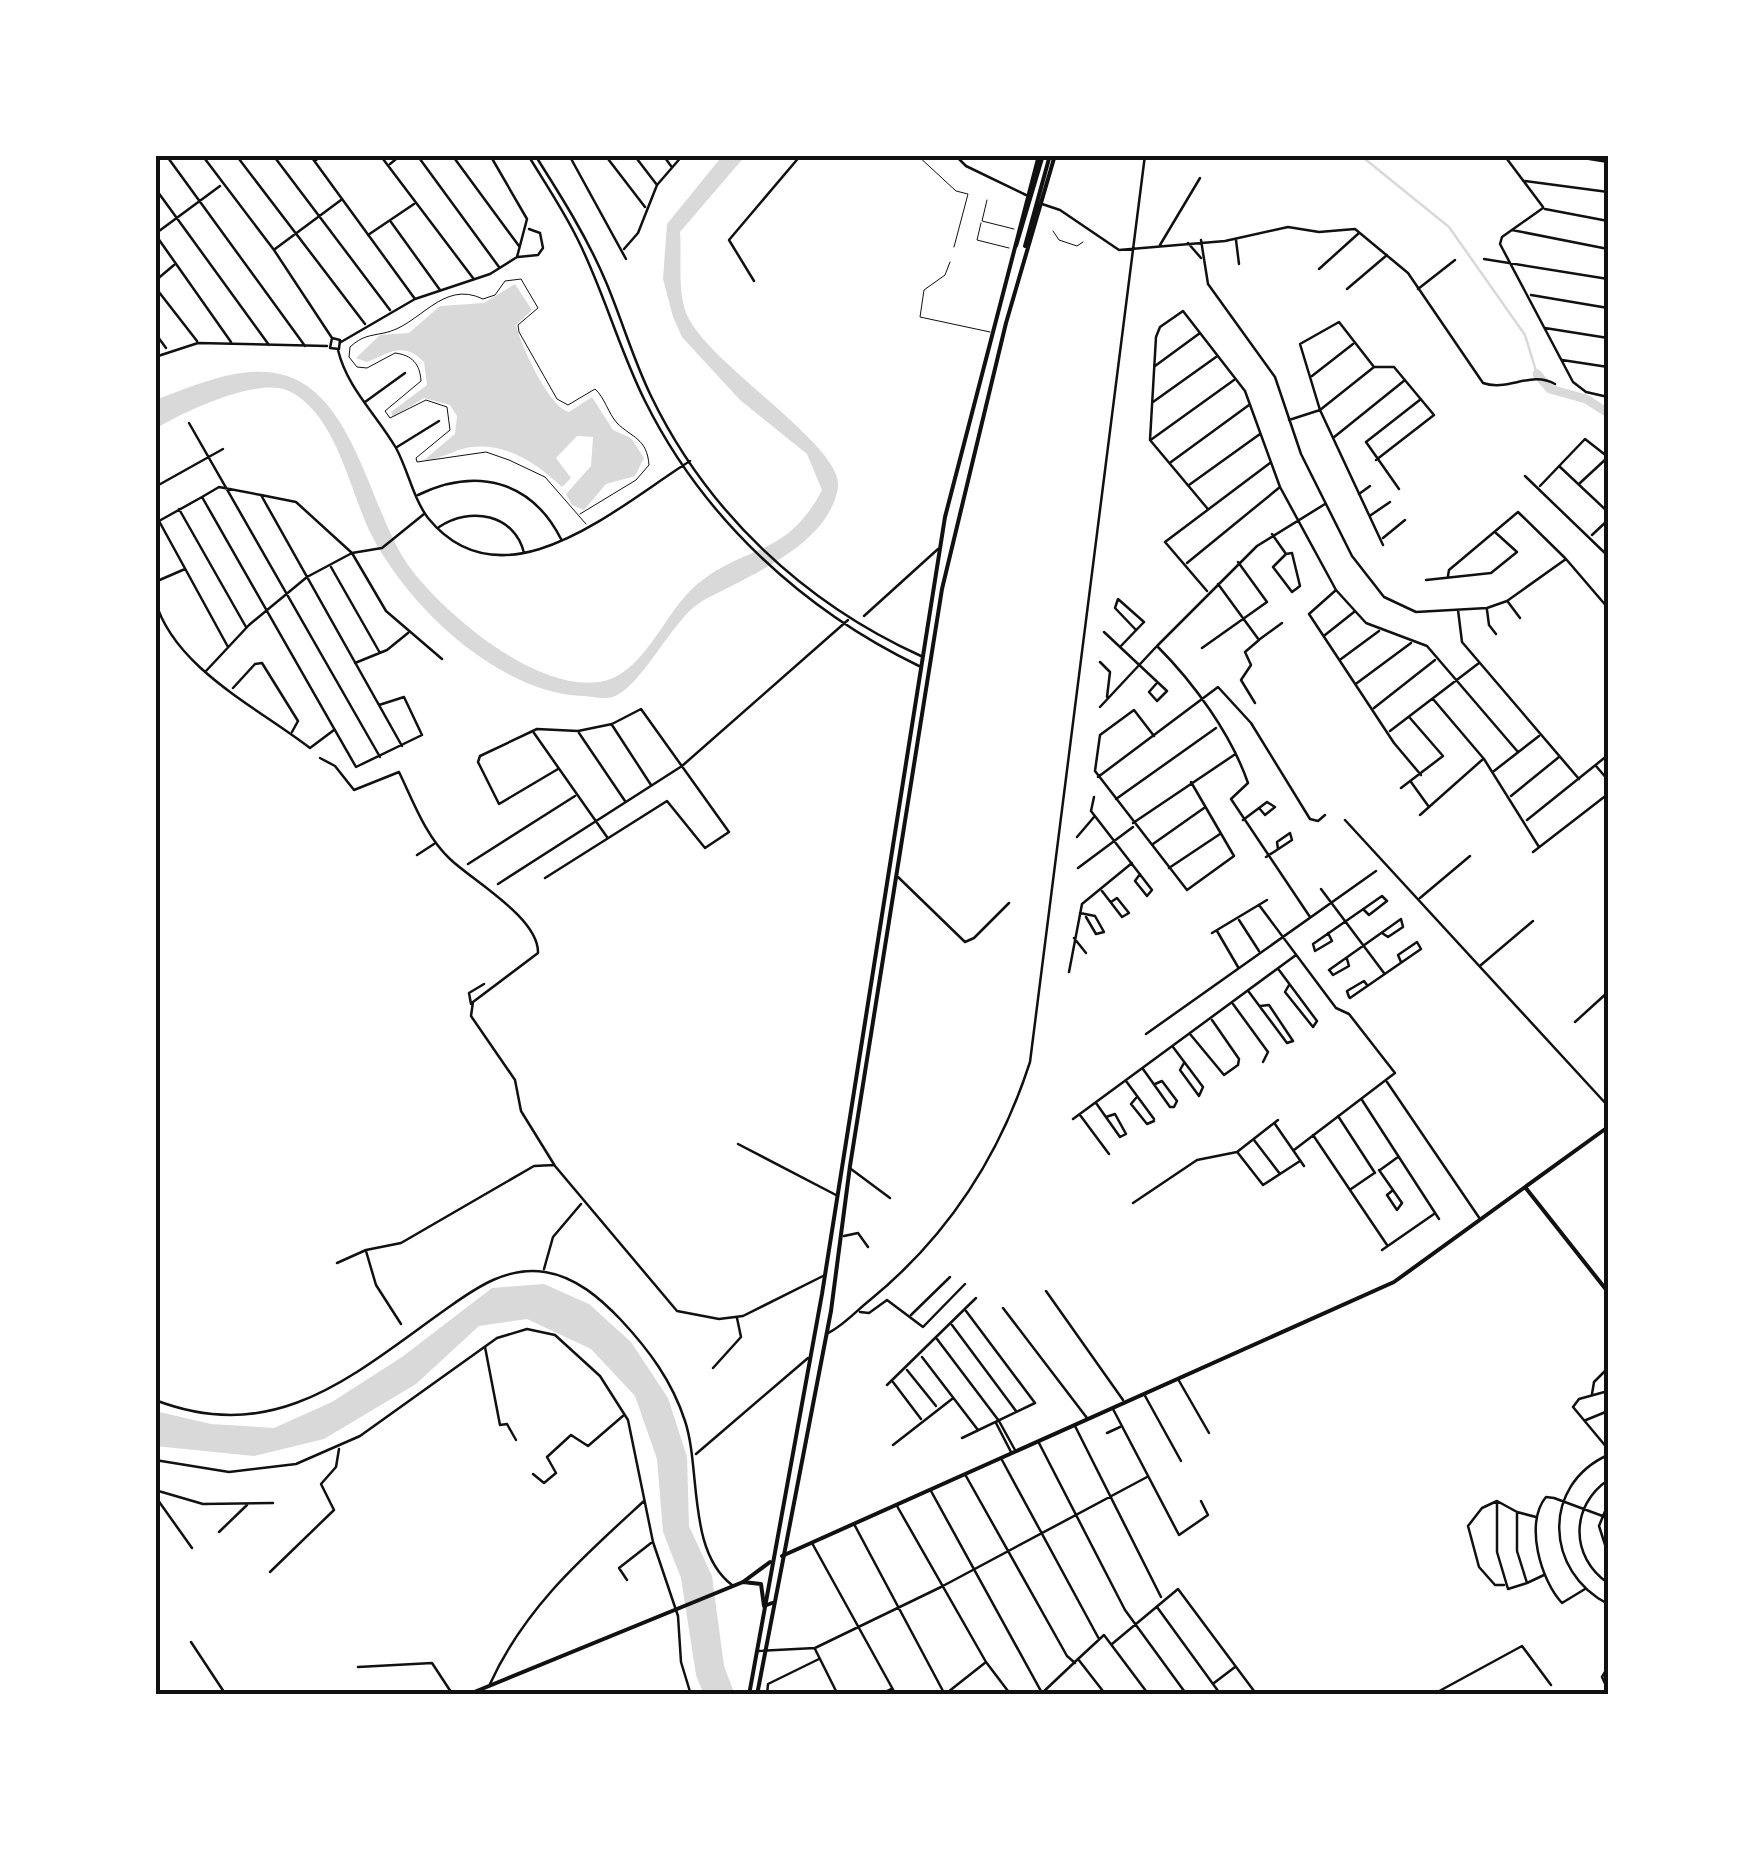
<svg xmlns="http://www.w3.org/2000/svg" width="1763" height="1850" font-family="'Work Sans',sans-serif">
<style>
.water{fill:#d9d9d9}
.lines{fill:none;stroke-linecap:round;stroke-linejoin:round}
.stream{stroke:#d9d9d9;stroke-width:2.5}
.river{stroke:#d9d9d9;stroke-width:9}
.service{stroke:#111;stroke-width:1}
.pedestrian{stroke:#111;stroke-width:1}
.minor{stroke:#111;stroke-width:2.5}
.secondary{stroke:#111;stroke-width:4}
.primary{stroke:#111;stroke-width:4}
.neatline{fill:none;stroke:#111;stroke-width:4}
</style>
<rect width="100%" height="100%" fill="#fff"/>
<path class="water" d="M723 155H746L680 232C682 256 677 293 687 315 708 364 844 446 838 487 829 545 750 575 704 600 673 616 641 690 612 697 604 700 590 696 582 696 497 692 406 605 370 532 349 488 336 414 289 391 258 376 183 412 155 429V400C194 386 245 362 287 376 354 398 370 507 406 562 440 612 549 705 613 678 647 663 666 613 693 588 743 543 786 560 822 490L807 454 740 400 682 337 673 317 663 279 667 224Z
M515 284 532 310 516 325C521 346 549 407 569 412L592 397 613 430 631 438 644 458 635 476 606 484 584 510 572 505 566 494 591 466 593 437 577 436 556 458 571 478 562 487C535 462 502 439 462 449 449 453 438 460 424 460L455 434 457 416 450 405 424 398 393 417 391 412 427 385 424 362C403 341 390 353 367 362L356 358 380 335 409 333 440 306 484 303Z
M544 1284 589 1304 631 1342 668 1398 687 1457 689 1526 712 1576 724 1666 735 1695H704L696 1675 681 1578 663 1532 657 1459 635 1396 591 1349 527 1319 479 1326 416 1384 324 1439 254 1456 155 1446V1411L211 1424 274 1428 332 1402 402 1357 492 1288Z"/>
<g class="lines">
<path class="stream" d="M1360 155 1449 227 1525 335 1537 374"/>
<path class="river" d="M1537 374 1550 389 1586 399 1608 413"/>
<path class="service" d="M917 155 956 191 968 194 954 247
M987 200 982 221 1014 229
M981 223 977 240 1009 248
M1053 231 1059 240 1077 246 1083 242
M950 262 945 275 924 290 920 317 990 332"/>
<path class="pedestrian" d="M580 514 636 480 649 465C647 438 632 438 617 423 608 413 605 398 595 389L568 405 557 399 519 332 518 325 538 308 521 279 505 281 495 295 483 299C442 279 420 326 384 333 369 336 362 336 350 347L349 357 357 367 367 368 395 353C412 355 420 364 421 381L385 411 390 418 426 400 447 407 450 430 416 458 417 462 486 452 509 460 545 477 586 524"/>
<path class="minor" d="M166 155 305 346
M202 155 274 250 332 338 340 340 339 349 330 348 332 338
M236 155 365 324
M273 155 390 310
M310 155 415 299
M380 155 473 278
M417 155 499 267
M452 155 519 246
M528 155C545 183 564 211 578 240 604 292 619 349 645 401 703 518 803 610 919 666
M535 155C561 196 587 237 606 282 622 320 633 359 651 396 707 512 804 603 921 656
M569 155 626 259
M605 155 645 207
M634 155 657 185
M663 155 671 166
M955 155 966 166 1026 195
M1504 155 1543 207
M1565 155 1608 162
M316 160 323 155
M390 164 401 155
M1525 181 1608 192
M220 186 155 234 231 342
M155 188 269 345
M1042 204 1060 210 1119 250 1225 241 1288 227 1319 232 1355 229 1408 273 1483 383C1508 392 1531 370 1555 384
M1543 208 1502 237 1500 244 1573 382 1586 392 1608 397
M1545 209 1608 221
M391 222 440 290
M1512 230 1608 249
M368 235 414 204
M1201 240 1208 284 1275 377 1301 454 1352 556 1384 597 1416 612 1487 608 1507 601 1566 559 1608 608
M1236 240 1239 264
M1188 243 1201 258
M1160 245 1200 178
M275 249 341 200
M624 249 638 233 657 185 683 155
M518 257 538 255 543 248 540 233 529 229
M1484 259 1608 279
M1319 269 1359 233
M155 281 174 265
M754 281 729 240 801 155
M155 287 197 341
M1347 289 1387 255
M1418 289 1455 260
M1531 295 1608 308
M1545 328 1608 338
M155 333 166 348
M341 342 415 299 490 274 517 257 527 219 490 155
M338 350C347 388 377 415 396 448 408 470 413 498 428 518 504 611 618 506 690 461
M155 357 198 343 327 346
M1562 360 1608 367
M1155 366 1200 333
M1374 367 1339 322 1300 344 1320 410 1383 545
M1312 376 1353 344
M365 402 405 373
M1153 402 1216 357
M1289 420 1320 410 1374 367H1394L1434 415 1376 460
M189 423 380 757
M1333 438 1405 380
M1152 439 1234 380
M397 447 439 421
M1171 462 1249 405
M1559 466 1608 512
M1525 476 1608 556
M1580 483 1607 458
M1189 485 1260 434
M1540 486 1585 439 1608 457
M155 487 223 449
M1399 489 1366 442 1421 399
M1359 494 1370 486
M261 495 296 502 352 553 386 611 442 659
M418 495C476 467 531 480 561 539
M202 497 219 487 261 495 402 746
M1207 508 1150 440 1156 337 1160 327 1183 311 1245 391 1280 487 1336 590 1366 623 1427 646 1518 752
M179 509 246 627
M1371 515 1390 502
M439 527C470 506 515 514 524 553
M1272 534 1286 554 1292 553 1300 586 1292 592 1273 567 1286 554
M1592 535 1608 520
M1383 538 1405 520
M1187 563 1280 487
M331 567 380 653
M1448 576 1449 570 1518 512 1565 558
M1426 580 1491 573 1517 552 1496 533
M155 582 185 569
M1218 584 1259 640 1245 652 1251 665 1241 680 1255 703
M1336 590 1309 614 1394 743 1421 775
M1207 591 1165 542 1270 463
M155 600C174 668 257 707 310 748L334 730
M1508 602 1520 618
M1458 610 1462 642 1579 779
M1487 610 1489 625 1496 634
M864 616 938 549
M1104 632 1167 691 1157 701 1149 692 1156 684
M1325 635 1354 612
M1260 639 1282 623
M228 647 159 521 202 497 356 767 422 735 404 697 379 705
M1120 647 1143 623 1144 622 1118 599 1115 608 1136 630
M1202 648 1267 602 1238 562
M1341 659 1379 631
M1100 662 1110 672 1107 697
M355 663 387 650 408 633
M206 671 249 625 307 577 352 553 382 548 424 514
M1357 683 1411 643
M233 688 255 664 262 663 298 721 292 732
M1433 699 1484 759 1539 847
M1100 707 1156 647
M1374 708 1435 660
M612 725 651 785
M1390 731 1479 663
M534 733 607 837
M579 733 625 801
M1154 736 1134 710 1100 735 1095 771 1187 890 1234 856 1191 782
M320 758 335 766 354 790 399 772C413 801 426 837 450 859 473 881 539 918 538 953L473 1002 471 1016 515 1080 521 1111 555 1166 677 1311 719 1319 743 1316 823 1276
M1596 766 1608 780
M1494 771 1539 736
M1098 777 1218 687 1251 723 1310 819 1318 821 1325 815
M1411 782 1429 807
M1401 788 1443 756 1410 718
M1511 796 1559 757
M1094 797 1091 811 1152 890 1147 896 1135 881 1140 874
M1116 799 1216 728
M1420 815 1482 760
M1243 820 1267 802 1275 807 1265 815 1259 808
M1345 820 1608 1106
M1527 820 1608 755
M1133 823 1234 755
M1077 837 1094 817
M1153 844 1204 808
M1533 852 1608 794
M417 855 434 844
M1266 857 1292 840 1290 833 1277 842 1278 849
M468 864 575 796
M1078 868 1133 827
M1169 868 1220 834
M898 877 965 942 974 938 1009 903
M545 878 667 801 705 848 729 832 641 709 612 724 578 731 537 729 480 756 478 762 499 804 558 769
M498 884 682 766 848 620
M1321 889 1384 973
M1102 891 1122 917 1129 913 1117 898 1111 902
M1420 898 1470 856
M1259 905 1336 1008 1349 1014 1395 1073 1294 1150
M1080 913 1095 916 1104 932 1096 934 1086 917
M1608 914V917
M1310 917 1231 799 1248 783C1231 734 1194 683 1157 646L1257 546 1325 504
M1239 920 1259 951
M1217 931 1238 967
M1212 933 1267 900
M1328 933 1332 941 1315 951 1313 944C1336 928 1359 912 1382 896L1387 901 1369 915 1363 909
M1382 933 1388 937 1403 927 1401 919
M1074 938 1086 953
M1481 965 1533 921
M1279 970 1317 1021 1313 1027 1285 992 1289 985
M1329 970 1401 919
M1330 971 1333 975 1349 966 1347 959
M1069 972 1082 904 1132 863
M1249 992 1287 1043 1293 1041 1269 1005 1260 1006
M1349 997 1347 991 1364 981 1367 985
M1350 998 1421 949 1417 942 1398 955 1401 962
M471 1004 469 993 484 984
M1233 1004 1268 1052 1263 1062
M1575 1022 1608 992
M1146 1034 1376 871
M1190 1034 1224 1075 1238 1065 1239 1059 1212 1020
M1173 1047 1203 1087 1199 1096 1180 1070 1184 1063
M1143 1069 1170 1107H1174L1177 1101 1162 1081 1155 1084
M1126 1081 1154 1119
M1387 1082 1480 1219
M1136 1098 1131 1104 1147 1124 1154 1121
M1362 1100 1439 1219
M1096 1103 1120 1137 1126 1134 1115 1114 1106 1117
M1080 1115 1109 1154
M1338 1116 1375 1173
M1073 1119 1296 955
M1275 1124 1304 1166
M1313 1135 1387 1245
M1254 1140 1280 1174
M738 1144 836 1195
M1238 1153 1263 1185 1300 1161
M851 1169 890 1198
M1379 1170 1402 1203 1397 1210 1387 1195 1393 1190
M1380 1170 1398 1157
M1351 1189 1373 1174
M1133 1203 1197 1160 1237 1152 1278 1120
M844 1236 858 1233 868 1247
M1382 1250 1434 1214
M366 1251 376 1285 401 1324
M337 1263 366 1250 401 1243 534 1166 554 1165
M544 1269 553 1237 581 1204
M1046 1291 1123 1400
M1003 1308 1087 1418
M860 1312 869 1313 887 1300 923 1327 965 1284
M911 1315 950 1277
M952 1325 1016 1411
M828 1333C843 1326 856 1311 870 1300 947 1237 999 1158 1030 1062L1145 155
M937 1339 999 1421 1015 1450
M485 1347 500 1425 507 1424 516 1440
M922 1357 978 1430
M713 1368 741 1337 737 1318
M907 1370 936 1406
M1178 1379 1209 1433
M893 1382 921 1419
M887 1385 976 1298
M1608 1391 1579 1399 1573 1407 1608 1449
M1144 1394 1181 1461
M1592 1394 1594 1382 1608 1368
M155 1400C278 1447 354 1374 449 1307 477 1287 508 1266 545 1272 576 1277 600 1298 621 1320 649 1350 672 1381 685 1421 701 1469 687 1551 732 1585
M1113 1409 1179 1535 1208 1515 1201 1501
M1586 1420 1608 1411
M996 1423 1011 1452
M1075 1426 1161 1597
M1107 1433 1120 1427
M962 1438 1035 1403 966 1311
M1039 1443 1125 1610 1187 1695
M893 1445 952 1399
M696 1454 808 1358
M1608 1455C1541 1485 1545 1572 1608 1604
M155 1460 229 1472 296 1464 360 1436 497 1338 527 1329 555 1335 600 1376 628 1420 653 1542 678 1616 681 1662 691 1695
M1002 1460 1099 1639
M533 1474 544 1483 556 1473 547 1457 571 1435 588 1446 624 1415
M966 1476 1067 1656 1075 1663
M1608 1480C1570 1506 1570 1557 1608 1583
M155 1490 203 1504 273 1503
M931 1491 1042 1693
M155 1496 192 1548
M1497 1501 1482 1508 1468 1526 1479 1567 1495 1585H1504
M1608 1504 1599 1526 1608 1554
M897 1506 986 1662 1011 1695
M1517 1512 1497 1501V1552L1508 1589 1527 1583
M1536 1517 1517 1512V1551L1527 1583 1544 1575
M854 1524 943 1691 948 1692 986 1662
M219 1532 247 1505
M812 1543 896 1695
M270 1572 334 1510 321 1484 336 1467 339 1449
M627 1580 619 1568 651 1543
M1585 1589 1562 1603C1541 1581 1524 1523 1546 1497L1554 1498 1608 1518
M1608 1606V1621
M1157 1607 1221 1695
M191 1642 226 1695
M1112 1644 1178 1589 1257 1695
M815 1649 838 1695
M757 1651 815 1648 941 1587 1147 1477
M358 1667 432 1663 453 1695
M1608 1667 1602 1677 1608 1690
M1214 1683 1235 1667
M490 1684C525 1607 583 1557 644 1501
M290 1695H299
M767 1695 768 1684 819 1659
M879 1695 891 1689
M1040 1695 1078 1659
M1106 1695 1078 1659 1104 1635 1149 1695
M1432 1695 1522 1646 1551 1685"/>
<path class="secondary" d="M1525 1187 1608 1292
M782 1556 1394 1282 1608 1127
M467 1695 743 1582 761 1584 764 1606 772 1603"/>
<path class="primary" d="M1016 246 1043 155
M1025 246 1050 155
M743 1582 770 1562
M749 1695 822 1294 945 517 1039 155
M757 1695 831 1311 850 1166 942 589 1006 323 1055 155"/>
</g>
<rect width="1763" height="1850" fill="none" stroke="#ffffff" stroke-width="315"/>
<rect x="158" y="158" width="1448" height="1534" class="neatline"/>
</svg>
